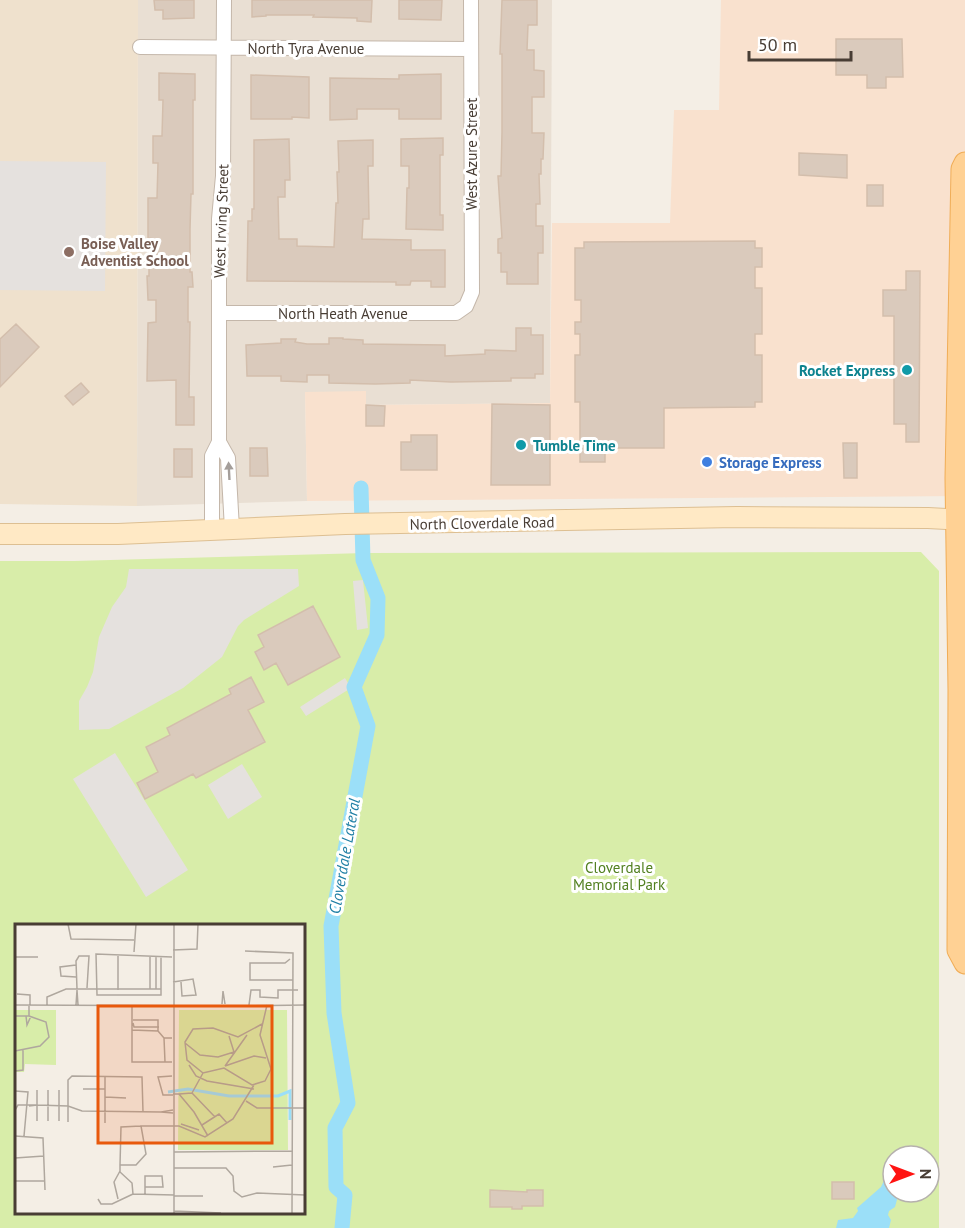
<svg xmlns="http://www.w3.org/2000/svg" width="965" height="1228" font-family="'PT Sans',sans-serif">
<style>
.residential{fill:#e9dfd3}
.commercial{fill:#f9e1ce}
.education{fill:#efe1cd}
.green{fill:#d8eda9;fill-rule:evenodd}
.parking{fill:#e5e1de}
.water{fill:#9bdff8}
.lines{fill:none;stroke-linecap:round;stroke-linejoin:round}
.canal{stroke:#9bdff8;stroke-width:15}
.building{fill:#dacabc;stroke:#d3beac;stroke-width:1.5}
.street-casing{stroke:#c4b7aa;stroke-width:16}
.secondary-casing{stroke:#ddbf92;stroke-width:22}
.primary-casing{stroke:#f0ad57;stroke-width:23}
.street{stroke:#fff;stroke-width:14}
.secondary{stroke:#ffe9c5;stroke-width:20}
.primary{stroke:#ffd194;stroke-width:21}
.oneway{fill:#a49e9a}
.education-dot{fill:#8d6e63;stroke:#fff;stroke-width:2}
.culture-dot{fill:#0f9aa8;stroke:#fff;stroke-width:2}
.shop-dot{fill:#3f7fe0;stroke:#fff;stroke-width:2}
.labels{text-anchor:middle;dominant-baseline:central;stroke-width:6;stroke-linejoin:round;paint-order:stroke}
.street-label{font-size:15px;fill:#483d34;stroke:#fff}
.education-label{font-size:15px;font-weight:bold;fill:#785e54;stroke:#fff;text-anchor:start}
.culture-label{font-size:15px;font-weight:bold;fill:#0d838f;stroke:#fff;text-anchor:end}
.shop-label{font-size:15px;font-weight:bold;fill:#366cbe;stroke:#fff;text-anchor:start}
.park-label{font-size:15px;fill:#528021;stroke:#fff}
.water-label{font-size:16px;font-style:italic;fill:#1f7fa5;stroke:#fff}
.inset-river{fill:none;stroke:#9bdff8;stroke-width:3}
.inset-road{fill:none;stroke:#afa79e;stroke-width:1.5}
.view{fill:#e8590c;fill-opacity:0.15;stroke:#e8590c;stroke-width:3}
.inset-edge{fill:none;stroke:#483d34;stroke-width:3}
</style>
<rect width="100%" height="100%" fill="#f4eee5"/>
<path class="residential" d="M138 0H552L550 403 366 405V392H305L307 501 137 506Z"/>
<path class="commercial" d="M721 0H965V496L307 501 305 392 366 391V405L550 403 552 223H670L674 110H719Z"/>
<path class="education" d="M0 0H138L137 506 0 504Z"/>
<path class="green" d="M921 552 939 571V1228H0V561H74L366 553ZM16 925H303V1212H16ZM893 1156H929V1192H893Z"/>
<path class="parking" d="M0 161 106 162 105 291 0 290Z
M129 569H298L299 586 244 620 238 626 222 657 183 688 109 729 79 730V701L87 687 93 672 99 637 112 607 126 587Z
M363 580 368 628 357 630 353 581Z
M345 678 351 688 306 716 300 707Z
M115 753 188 870 146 897 73 779Z
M242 764 262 797 228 819 208 785Z"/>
<path class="water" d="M893 1161V1192H899L895 1207 889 1211 888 1215 891 1220 889 1228H836L838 1220 853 1218 858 1211 857 1208 881 1187Z"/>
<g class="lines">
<path class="canal" d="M342 1228 345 1195 336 1187 335 1128 348 1103 334 1013 331 926 368 726 354 687 377 635 378 598 363 560 361 488"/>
</g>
<path class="building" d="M154 0H194V18L163 19V10H155Z
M252 0H372L371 22 357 21V18L313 17 314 15H266V16L252 17Z
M399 0H442L441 20 399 19Z
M502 0H537V25H528L527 50H534V70L544 71V97H532V133H544L543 159H541V174H539L540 204H536V226H543V253H538V284H507V272H501V253H498V239L502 238 498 176H501L502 132V54H500Z
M836 39H902L903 77H886V88H867V75H836Z
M159 73 195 74V100H193V194H191L190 229V272H192L193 287H188V322H190L189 397H194V425H176V380L147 381 148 323 156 322V300H148L147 276H149V261H154V239L148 238V198H157L158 163H153V136H162L163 100H159Z
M441 74V119H399V109H357V119L330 120V78L399 79V75Z
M251 75 309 77V118L292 117V119H251Z
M443 138V155H440V215H443V230L406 229 407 188H409V166H401V139Z
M289 139 290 180H285V197H278L279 239H297V246L334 247 336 203H338L337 172H339L338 141 373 140V166H368L369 219H363L362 239 411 240V250H445V287H431V281H411L410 285H396V282L247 281 248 221H252V209H254V140Z
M799 153 847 155V178L799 175Z
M867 185H883V206H867Z
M755 241V248H762V267H755V288H762V334H755V355H762V402H755V407L664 408V448H605V462H580V402H575V355H580V334H575V322H581V300H575V248H584V242Z
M906 271H920L919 442H906V424H894V316H883V290H906Z
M16 324 39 347 0 387V339Z
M516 328H531V335H543V374H535V378H511V381L451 382 410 380V383L375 384 329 383V375H307V382L281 381V376H247L246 345 281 343V339H296L295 342 307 344H329V338H343V339L363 340V344L445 345V356L485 354V350L516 351Z
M81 383 89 392 73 405 65 396Z
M492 404 550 405V485H491Z
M366 405 385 406 384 426H366Z
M411 435H437V470H401V442H411Z
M843 443H857V478H844Z
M250 448H267L268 476H250Z
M174 449H192V477H174Z
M313 606 340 657 288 685 276 663 264 670 255 652 264 647 258 635Z
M251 677 264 702 248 710 265 742 196 778 193 774 145 799 137 783 158 772 146 747 170 735 167 728 231 694 229 689Z
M832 1182H854V1199H832Z
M490 1190 527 1192V1190H543V1206H522V1209H512V1207H490Z"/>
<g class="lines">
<defs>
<path id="street" d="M140 47 471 49
M219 313H456L466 306 472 292 471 0
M219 442V219L223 176 224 0
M212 530V456L219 442 228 458 232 529"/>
<path id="secondary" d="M0 534H118L345 524 737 517 928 518 965 520"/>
<path id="primary" d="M965 163 962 169 956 478 959 690 958 950 965 963"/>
</defs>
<use href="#street" class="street-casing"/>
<use href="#secondary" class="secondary-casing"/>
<use href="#primary" class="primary-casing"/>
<use href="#street" class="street"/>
<use href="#secondary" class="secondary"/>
<use href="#primary" class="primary"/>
</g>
<defs><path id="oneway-solid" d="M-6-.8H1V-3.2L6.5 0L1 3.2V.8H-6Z" transform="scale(1.5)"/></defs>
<use class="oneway" href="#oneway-solid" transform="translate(229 471) rotate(-93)"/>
<circle class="education-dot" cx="69" cy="252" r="6"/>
<g class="culture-dot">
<circle cx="907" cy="370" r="6"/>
<circle cx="521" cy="445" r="6"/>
</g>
<circle class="shop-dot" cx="707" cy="462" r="6"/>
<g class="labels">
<g class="street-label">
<text x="306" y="48">North Tyra Avenue</text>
<text transform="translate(471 154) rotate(-90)">West Azure Street</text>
<text transform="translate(221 221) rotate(-88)">West Irving Street</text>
<text x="343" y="313">North Heath Avenue</text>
<text transform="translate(482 523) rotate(-1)">North Cloverdale Road</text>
</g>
<g class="education-label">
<text x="81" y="243">Boise Valley<tspan x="81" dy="17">Adventist School</tspan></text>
</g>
<g class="culture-label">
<text x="895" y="370">Rocket Express</text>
<text x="533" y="445" text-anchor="start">Tumble Time</text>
</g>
<g class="shop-label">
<text x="719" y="462">Storage Express</text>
</g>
<g class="park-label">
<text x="619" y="867">Cloverdale<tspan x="619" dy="17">Memorial Park</tspan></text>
</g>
<g class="water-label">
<text transform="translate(344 856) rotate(-80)">Cloverdale Lateral</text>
</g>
</g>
<g transform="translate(15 924)">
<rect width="290" height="290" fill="#f4eee5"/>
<path d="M0 86H41V141L10 140 9 148H0ZM164 86H272L273 226H163Z" fill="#d8eda9"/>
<path class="inset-river" d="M153 168 173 165 214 172H263L275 167V196"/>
<path class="inset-road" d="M53 0 56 15 119 16M159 0V289M158 26 182 25 183 0M230 27 278 29 277 289M119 28 121 0M0 33H23M135 33V65M146 33V71H82L81 30 157 33M275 35 270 39H235V56H278M61 41 45 43 46 52 61 53M158 58 178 55 181 71 167 72 166 58M62 65 61 37 64 32H74L72 64M141 65V33M103 66V31M2 70 15 71V81M207 80 208 67 210 80M0 81 220 82M32 81V73L51 65H146M61 81 62 66 63 81M234 81 236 66H245V73L263 74V66H283M220 82 290 81M117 83V106L143 107 149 114M0 92H14V81M11 92 12 101 16 92M118 96H143V107M118 99 119 103H144M247 100 223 113 198 104 178 105 170 118 172 136 188 149 209 144 237 161 250 157 256 145 245 111 252 81M117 106V138H150M157 114H149L150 138H157M170 119 185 131 203 133 219 128 214 112M0 127 25 122 34 113 31 98 14 92M174 141 181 152 192 157 239 165M210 142 239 132 251 134M210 142 232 111M0 147 8 146V126M157 152 143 153 148 171H158M68 165H90M0 167 13 168 9 212M177 169 188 149M158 170H164L179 188 193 212M164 170 177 169 200 193M90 173 111 174M231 177 242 184H290M22 181 53 182 67 187 146 188M0 186 3 181H22L14 182M158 186 146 188 158 189M22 197V166M33 197V166M44 197V166M53 198V156L57 152 127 153 128 188M90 199V152M166 200 184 206M187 201 204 190 212 199M0 212 28 214 30 266M159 228 277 227M0 234 29 232M105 241 106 203 126 202M258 243 277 241M159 244H211L218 252 219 267 227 273 242 269 290 271M0 257H30M130 263H148L147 252H130V271M159 271 118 270 117 259 105 248V241H121L131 230 126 202H164L190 213 218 195 239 161M159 272H188M83 275 86 280H97L118 270M103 275 99 258 105 247M159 287 206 289"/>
<path class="view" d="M83 82H257V219H83Z"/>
<rect width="290" height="290" class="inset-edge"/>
</g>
<g transform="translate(911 1174) rotate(90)"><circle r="28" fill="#ffffff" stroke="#b6b1ae" stroke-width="1.5"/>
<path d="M0-4.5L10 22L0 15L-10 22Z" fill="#ff1412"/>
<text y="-9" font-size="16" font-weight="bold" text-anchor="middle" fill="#483d34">N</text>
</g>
<path d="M749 51v9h102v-9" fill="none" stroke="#483d34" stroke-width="3"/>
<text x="758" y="51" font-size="18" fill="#483d34" stroke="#ffffff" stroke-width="4.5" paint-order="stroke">50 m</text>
</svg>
